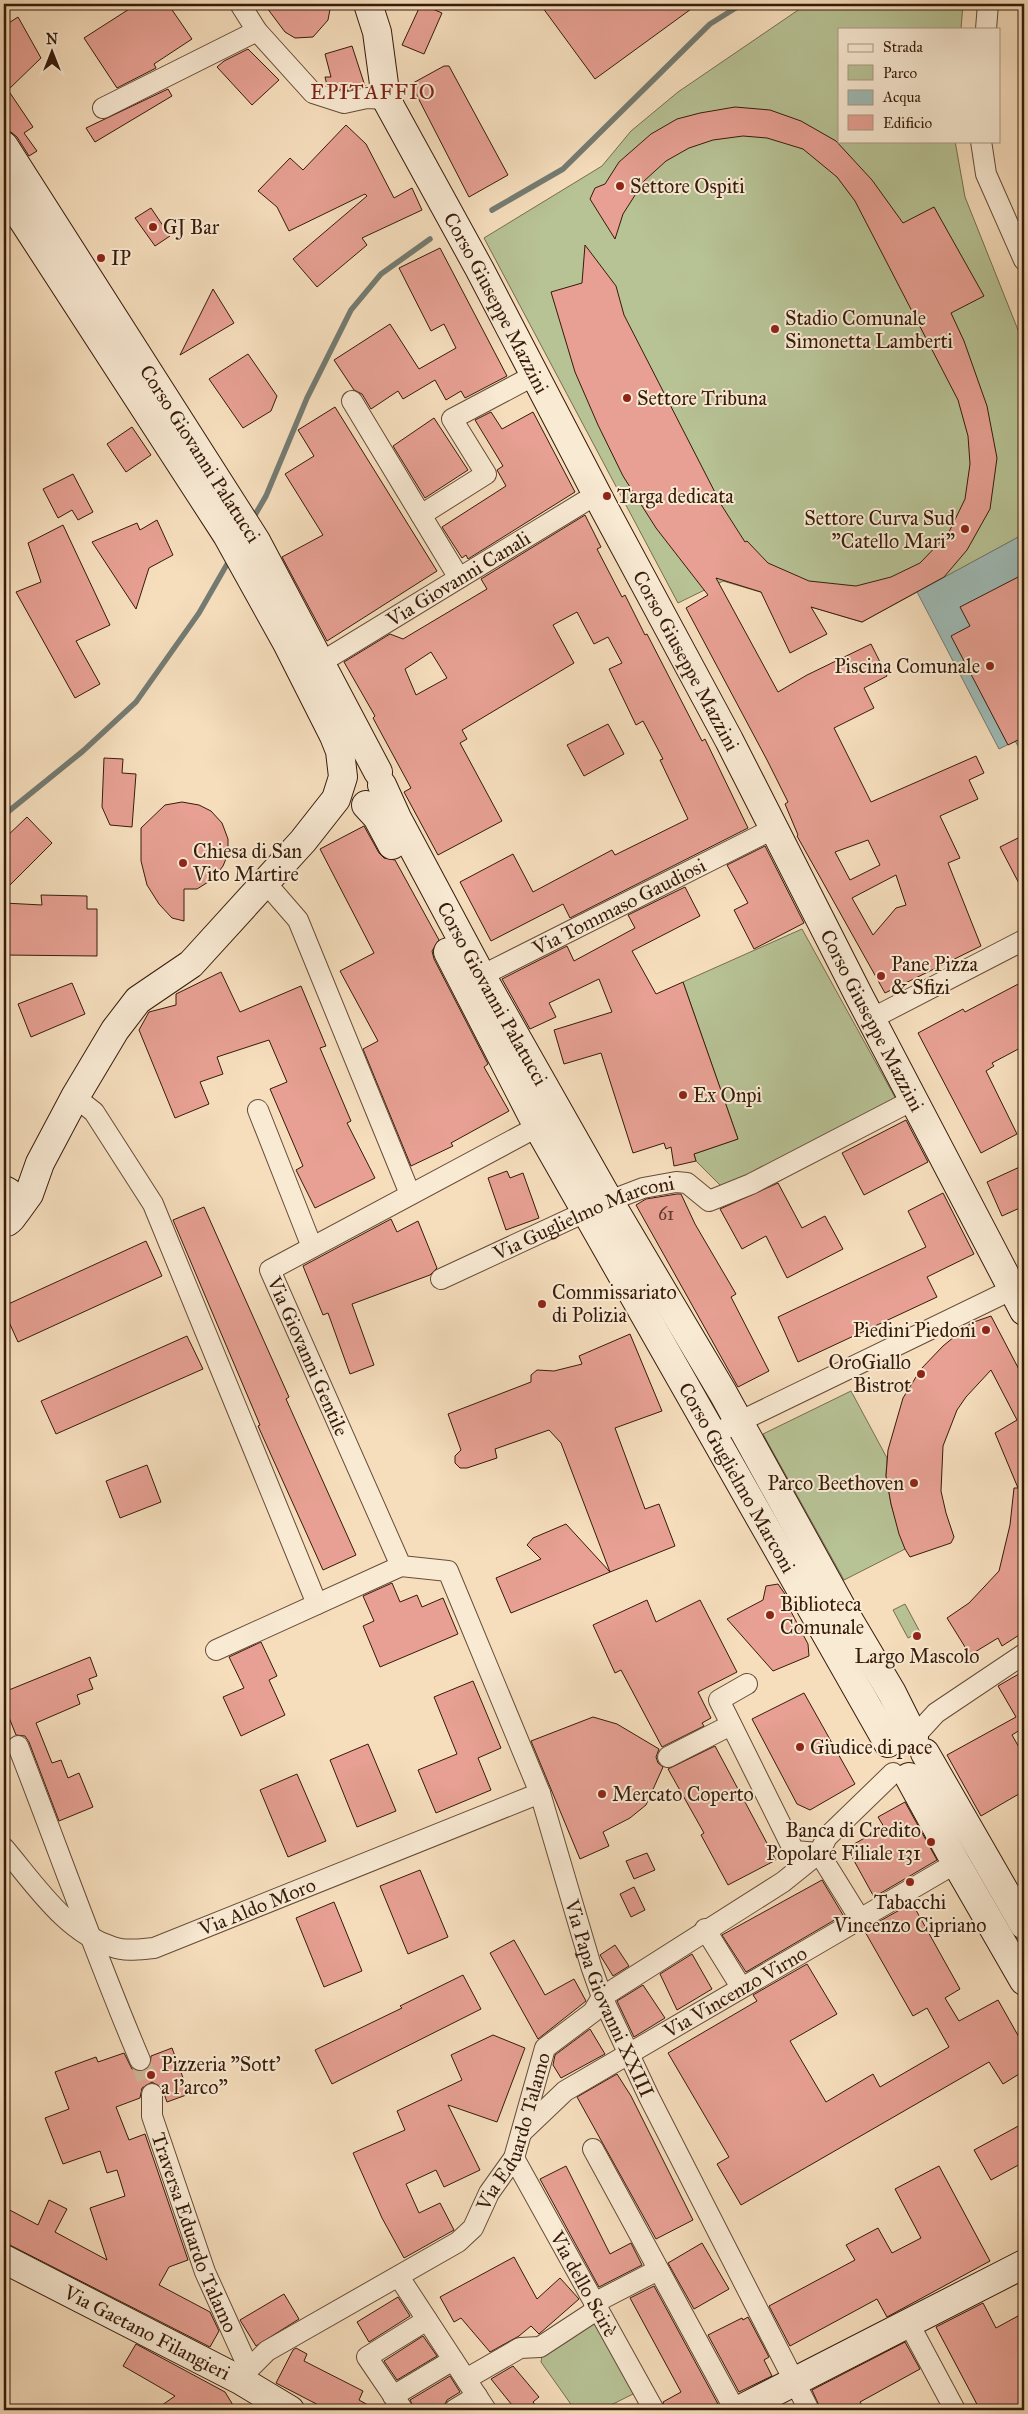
<svg xmlns="http://www.w3.org/2000/svg" width="1028" height="2414" font-family="'IM FELL Great Primer',serif">
<style>
.green{fill:#b7c295;stroke:#766e50}
.water{fill:#9ebbb7;stroke:#747b72}
.lines{fill:none;stroke-linecap:round;stroke-linejoin:round}
.stream{stroke:#747b72;stroke-width:5.5}
.building{fill:#e7a093;stroke:#361b0a;fill-rule:evenodd}
.street-tunnel{stroke:#d0b799;stroke-width:20;stroke-dasharray:20 10;stroke-linecap:butt}
.street-casing{stroke:#664c37;stroke-width:22}
.secondary-casing{stroke:#361b0a;stroke-width:30}
.street{stroke:#f9ead4;stroke-width:20}
.secondary{stroke:#f9ead4;stroke-width:28}
.poi-dot{fill:#8f2418;stroke:#f9ead4;stroke-width:2}
.labels{text-anchor:middle;dominant-baseline:central;stroke-width:4;stroke-linejoin:round;paint-order:stroke}
.number-label{font-size:18px;fill:#623c2c}
.poi-label{font-size:20px;fill:#361b0a;stroke:#f9ead4;text-anchor:start}
.street-label{font-size:20px;fill:#361b0a;stroke:#f9ead4}
.neighbourhood-label{font-size:21px;letter-spacing:1px;fill:#7a1f14;stroke:#f9ead4}
</style>
<rect width="100%" height="100%" fill="#f6debd"/>
<filter id="stains"><feTurbulence type="fractalNoise" baseFrequency=".004" numOctaves="4"/><feColorMatrix values="0 0 0 0 .2 0 0 0 0 .09 0 0 0 0 .02 0 0 0 .5 -.17"/></filter>
<radialGradient id="worn" r=".72"><stop offset=".6" stop-color="#630" stop-opacity="0"/><stop offset="1" stop-color="#630" stop-opacity=".3"/></radialGradient>
<path class="green" d="M807 4H963L961 29H839V141H955L965 197 1024 345V534L862 622 723 581 678 603 484 238 602 166 631 131 678 92Z
M802 929 897 1101 723 1188 696 1161 694 1154 738 1139 683 982Z
M851 1391 887 1458 886 1476 891 1504 905 1549 844 1580 763 1434Z
M905 1604 920 1632 908 1638 893 1610Z
M596 2320 637 2392 601 2410H575L541 2362 543 2350Z"/>
<path class="water" d="M1024 534V756L1015 741 999 749 917 592Z"/>
<g class="lines">
<path class="stream" d="M492 210 563 169 710 24 742 4
M252 520 266 496 307 398 351 310 381 274 430 239
M4 815 83 751 136 702 199 613 230 559"/>
</g>
<path class="building" d="M137 4H168L192 39 154 64 156 68 117 88 84 38Z
M264 4H331L328 20 313 37 295 38 285 32Z
M421 4 442 13 424 54 402 45Z
M540 4H698L595 79Z
M18 17 41 58 8 90 33 127 24 133 37 151 29 156 17 137 11 132 4 130V26Z
M352 46 365 86 345 91 327 85 325 77H331L325 54Z
M248 49 279 80 252 105 217 67 224 61Z
M444 66H449L508 175 469 197 413 88V83Z
M168 89 172 96 95 142 86 128Z
M735 107 770 110 801 121 836 141 872 180 903 223 934 207 984 296 951 313 964 341 987 406 997 458 990 509 967 550 944 577 862 622 811 607 827 634 790 653 761 592 716 578 778 692 807 675 871 644 887 676 864 688 874 708 834 728 871 802 976 756 984 773 969 780 978 799 940 816 960 858 948 863 981 946 885 993 797 836 798 835 785 804 788 802 767 760 686 608 708 595 656 528 623 476 598 425 575 372 551 292 582 283 585 245 616 286 624 315 722 506 745 542 747 541 768 563 809 581 856 586 891 577 920 563 948 534 965 499 970 464 968 436 958 400 855 201 837 177 803 149 767 138 743 136 713 140 689 148 666 161 644 181 623 214 615 239 590 199 595 188 605 184 619 162 651 134 677 119 700 113ZM868 840 880 865 850 880 835 852ZM896 875 906 905 896 908 873 935 852 898Z
M346 125 366 144 394 198 412 188 422 210 362 238 367 245 317 287 293 259 367 196 365 194 289 231 277 207 258 191 290 158 303 170Z
M151 208 170 236 155 246 135 218Z
M440 248 507 376 465 398 461 391 446 400 435 380 403 399 398 391 371 409 362 394 354 390 334 360 390 324 419 369 456 348 444 324 431 331 399 268Z
M213 289 234 323 180 355Z
M248 354 277 396 271 411 243 428 209 379Z
M335 407 437 571 327 641 282 557 323 535 285 474 314 456 298 430Z
M491 412 502 429 533 412 575 492 468 559 466 555 462 558 442 527 506 486 497 470 503 466 475 420Z
M434 418 468 470 425 498 393 446Z
M132 427 151 455 126 472 107 444Z
M73 474 93 512 78 520 72 510 58 518 43 489Z
M585 515 601 547 597 549 622 597 625 595 645 635 647 634 702 741 705 739 748 828 570 918 563 904 491 941 460 882 513 854 533 892 612 850 615 855 688 819 660 760 663 759 643 721 636 725 609 669 622 663 608 637 594 644 577 612 553 625 574 663 462 730 467 739 460 743 502 821 438 855 404 792 411 788 373 718 375 716 344 662 390 634 403 639 487 589 481 579ZM431 652 447 678 416 695 405 669Z
M157 520 173 555 149 568 136 609 92 542 137 523 140 530Z
M63 525 110 625 76 641 100 684 75 698 16 592 41 582 28 543Z
M1024 574V737L1008 745 951 636 970 626 960 607Z
M608 724 624 754 584 776 567 745Z
M104 758 123 759 122 773 136 774 132 827 110 825 102 807Z
M182 802 199 805 211 811 222 823 228 839V854L223 866 213 879 197 889H184V921L172 918 159 904 147 885 141 861V828L165 805Z
M27 817 52 843 4 891V839Z
M364 826 379 853 384 858 395 860 439 940 432 951 434 959 488 1064 484 1067 509 1111 451 1143 453 1146 411 1166 363 1049 378 1041 340 971 374 953 320 849Z
M1024 835V893L1000 847Z
M765 846 804 923 754 949 734 910 748 903 727 865Z
M685 887 700 916 632 951 656 994 683 982 738 1139 694 1154 696 1161 674 1166 671 1147 666 1149 664 1143 633 1153 601 1053 564 1064 554 1030 612 1012 599 979 549 1003 556 1017 530 1029 502 979 567 946 574 961 635 928 628 915Z
M41 895 87 896V909H97V956L4 955V903L42 905Z
M221 972 240 1012 301 986 326 1046 320 1048 351 1121 347 1123 375 1178 315 1208 296 1170 303 1166 270 1089 287 1082 269 1040 217 1057 223 1074 200 1082 209 1104 175 1118 139 1030 149 1012 176 1005V994Z
M1024 981V1046L992 1063 994 1066 986 1071 1017 1134 981 1153 918 1033 963 1009 965 1012Z
M72 983 85 1014 31 1037 18 1004Z
M906 1120 928 1162 864 1195 842 1153Z
M1024 1165V1206L1002 1216 987 1182Z
M507 1171 510 1178 523 1173 539 1218 506 1230 488 1178Z
M778 1183 802 1228 825 1216 843 1249 787 1278 766 1236 742 1249 720 1209Z
M943 1193 974 1254 927 1277 937 1297 798 1362 778 1317 926 1247 908 1211Z
M677 1194H681L695 1224 736 1294 731 1297 769 1371 738 1387 636 1205 646 1199Z
M204 1207 289 1397 286 1399 356 1555 323 1570 258 1426 260 1425 173 1220Z
M391 1219 397 1232 418 1221 437 1268 430 1275 352 1304 374 1365 350 1374 328 1313 323 1315 303 1266Z
M146 1241 162 1276 18 1342 4 1311V1306Z
M991 1316 1024 1379V1632L1002 1646 998 1638 970 1655 947 1618 969 1603 999 1571 1010 1525 1014 1488H1018L995 1433 1017 1420 991 1370 966 1397 957 1410 943 1446 941 1491 946 1513 954 1537 951 1543 910 1557 905 1549 899 1534 891 1504 886 1476 888 1450 903 1398 921 1369 943 1346 971 1323Z
M630 1334 662 1411 615 1428 645 1509 659 1504 675 1546 610 1572 561 1443 549 1430 495 1449 497 1458 467 1468H460L455 1463V1456L461 1450 448 1414 531 1382V1375L537 1370 554 1371 582 1364 579 1356Z
M187 1336 203 1369 56 1434 41 1401Z
M147 1465 161 1502 120 1518 106 1481Z
M566 1524 610 1572 511 1613 496 1578 541 1559 527 1545 533 1538Z
M392 1583 400 1602 417 1595 422 1607 443 1598 458 1634 380 1667 363 1626 374 1621 363 1596Z
M778 1584 785 1594 786 1602 808 1644 809 1656 773 1671 727 1619 763 1600 766 1586Z
M647 1600 656 1622 700 1600 737 1672 698 1692 711 1718 702 1723 704 1726 662 1747 621 1670 615 1673 593 1625Z
M261 1642 277 1676 269 1680 285 1715 241 1736 223 1697 244 1688 229 1657Z
M90 1657 97 1676 89 1679 93 1689 77 1695 80 1704 36 1723 52 1763 61 1760 68 1778 79 1773 93 1807 59 1821 29 1742 25 1736 16 1735 4 1705V1692Z
M1024 1671V1731L1023 1728 1012 1735 1024 1756V1791L981 1816 947 1755 1016 1717 998 1686Z
M473 1681 501 1748 478 1758 491 1790 436 1813 418 1770 457 1754 434 1697Z
M804 1693 855 1784 810 1810 797 1804 752 1719Z
M593 1717 617 1724 659 1749 656 1757 658 1763 663 1767 646 1805 630 1818 603 1832 609 1846 580 1859 531 1741Z
M368 1744 396 1811 357 1827 330 1760Z
M715 1746 776 1860 728 1885 701 1835 704 1833 668 1769Z
M297 1774 326 1841 288 1857 260 1790Z
M905 1802 937 1860 874 1897 847 1848 884 1827 878 1817Z
M647 1853 655 1870 634 1879 626 1861Z
M420 1870 448 1937 408 1954 380 1886Z
M822 1880 843 1915 746 1972 722 1935Z
M634 1887 645 1910 631 1917 620 1894Z
M334 1902 362 1971 324 1987 296 1918Z
M912 1903 960 1989 945 1998 959 2021 998 2000 1024 2046V2071L1003 2084 989 2062 741 2205 717 2164 729 2157 668 2053 757 2001 753 1995 807 1964 837 2014 790 2041 826 2102 873 2074 880 2087 949 2047 927 2008 913 2016 864 1930Z
M514 1940 545 1995 574 1979 586 2001 538 2039 490 1953Z
M615 1945 629 1966 613 1976 600 1955Z
M692 1954 712 1989 677 2010 660 1974Z
M463 1975 481 2009 332 2084 315 2050 402 2008 400 2006Z
M643 1985 665 2018 634 2037 617 2001Z
M590 2029 605 2054 561 2078 553 2065 555 2055Z
M493 2035 525 2048 497 2122 448 2105 480 2170 444 2187 436 2170 406 2184 419 2213 440 2203 454 2230 404 2258 382 2218 353 2153 405 2130 397 2111 462 2080 451 2055Z
M172 2048 189 2094 167 2102 162 2088 152 2082 142 2088 140 2098 116 2107 129 2140 145 2134 188 2260 169 2267 159 2285 210 2312 219 2331 210 2347 4 2242V2207L38 2225 49 2200 67 2209 55 2232 107 2260 90 2208 125 2196 117 2170 107 2173 100 2151 63 2164 45 2118 69 2109 55 2072 96 2057 98 2062 124 2053 132 2069 144 2071 150 2067 151 2056Z
M617 2074 631 2096 693 2220 656 2239 577 2097Z
M1024 2123V2162L991 2180 974 2150Z
M566 2166 610 2254 631 2243 642 2265 599 2287 540 2179Z
M939 2166 990 2261 887 2317 877 2299 790 2346 769 2306 855 2260 846 2245 878 2228 892 2253 921 2238 895 2189Z
M702 2243 729 2289 694 2309 668 2263Z
M514 2257 537 2299 560 2278 579 2299 539 2334 531 2326 519 2336 490 2352 461 2318 454 2322 440 2297Z
M654 2286 718 2404 707 2410H666L663 2402 681 2392 630 2298Z
M284 2294 299 2319 256 2346 240 2320Z
M398 2297 410 2316 369 2342 357 2322Z
M983 2303 996 2328 1018 2316 1024 2327V2402L1016 2406 1018 2410H980L936 2327Z
M748 2317 769 2357 764 2360 772 2376 739 2392 708 2335 742 2318 743 2320Z
M423 2336 437 2356 397 2380 384 2361Z
M905 2342 920 2369 860 2402 865 2410H821L812 2390Z
M136 2344 225 2392 236 2410H155L175 2396 123 2366Z
M296 2348 307 2354 304 2361 363 2391 359 2400 377 2410H328L276 2383 293 2350Z
M513 2366 539 2397 533 2402 539 2410H516L491 2379Z
M450 2376 460 2392 447 2400 442 2410H415L410 2400Z"/>
<g class="lines">
<path class="street-tunnel" d="M140 2060 152 2094"/>
<defs>
<g id="street">
<path d="M240 4 257 31 313 93 344 103 367 98 386 99"/>
<path d="M986 29 988 4"/>
<path d="M103 108 257 31"/>
<path d="M981 141 986 174 1024 260"/>
<path d="M352 401 459 578"/>
<path d="M421 515 486 474 452 419 535 375"/>
<path id="s1" d="M320 663 597 494"/>
<path d="M265 882 298 920 410 1194"/>
<path id="s2" d="M469 982 773 829"/>
<path d="M871 1019 1024 940"/>
<path d="M75 1097 94 1112 153 1204 317 1604"/>
<path d="M258 1110 312 1247"/>
<path id="s3" d="M550 1120 270 1270 401 1566 448 1571 540 1793 591 1966 602 1997 649 2097 809 2410"/>
<path id="s4" d="M441 1279 609 1201 643 1188 676 1182 687 1183 709 1201 751 1184 913 1100"/>
<path d="M714 1434 1013 1289"/>
<path d="M216 1650 401 1566"/>
<path d="M747 1684 719 1700 794 1851 819 1853"/>
<path d="M914 1737 936 1713 1024 1654"/>
<path d="M18 1746C59 1851 96 1957 140 2060"/>
<path d="M668 1757 731 1725"/>
<path id="s5" d="M4 1848C34 1883 66 1933 113 1947 126 1952 141 1949 154 1948L540 1793"/>
<path d="M819 1853 860 1919"/>
<path d="M705 1929 741 1987"/>
<path id="s6" d="M152 2094V2116L205 2272 249 2369"/>
<path id="s7" d="M523 2131 565 2091 956 1863"/>
<path d="M593 2149 735 2410"/>
<path id="s8" d="M514 2158 654 2410"/>
<path d="M399 2277 486 2410"/>
<path d="M594 2303 658 2270"/>
<path d="M908 2322 955 2410"/>
<path d="M466 2379 520 2348 540 2347 598 2309"/>
<path id="s9" d="M240 2380 249 2369 267 2351 458 2242 473 2228 489 2193 514 2158 545 2048 593 2012 602 1997 783 1882 819 1853 827 1837 893 1773"/>
<path d="M393 2396 453 2360"/>
<path d="M403 2410 367 2357 427 2320"/>
<path d="M454 2410 477 2396"/>
</g>
<g id="secondary">
<path id="s10" d="M368 4 377 32 386 99 480 270 604 508 729 740 858 994 1024 1311"/>
<path id="s11" d="M4 146 256 541 378 772"/>
<path d="M4 191 227 535 287 643 334 736 340 751 343 777 336 799 303 841 191 964 138 1000 115 1030 75 1097 40 1163 29 1194 16 1212"/>
<path id="s12" d="M382 785 397 818 481 975 609 1201 723 1393 844 1612 892 1693 914 1737"/>
<path d="M366 805 377 817 392 845"/>
<path id="s13" d="M448 952 538 1127 888 1743"/>
<path d="M4 1190C19 1196 20 1213 7 1222"/>
<path d="M925 1753 1024 1925"/>
<path d="M909 1777 956 1863 1024 1981"/>
<path id="s14" d="M4 2259 240 2380 290 2410"/>
<path d="M739 2410 1024 2264"/>
</g>
</defs>
<use href="#street" class="street-casing"/>
<use href="#secondary" class="secondary-casing"/>
<use href="#street" class="street"/>
<use href="#secondary" class="secondary"/>
</g>
<g class="poi-dot">
<circle cx="620" cy="186" r="5"/>
<circle cx="153" cy="227" r="5"/>
<circle cx="101" cy="258" r="5"/>
<circle cx="775" cy="329" r="5"/>
<circle cx="627" cy="398" r="5"/>
<circle cx="607" cy="496" r="5"/>
<circle cx="965" cy="529" r="5"/>
<circle cx="990" cy="666" r="5"/>
<circle cx="183" cy="863" r="5"/>
<circle cx="881" cy="976" r="5"/>
<circle cx="683" cy="1095" r="5"/>
<circle cx="542" cy="1304" r="5"/>
<circle cx="986" cy="1330" r="5"/>
<circle cx="921" cy="1374" r="5"/>
<circle cx="914" cy="1483" r="5"/>
<circle cx="770" cy="1615" r="5"/>
<circle cx="917" cy="1636" r="5"/>
<circle cx="800" cy="1747" r="5"/>
<circle cx="602" cy="1794" r="5"/>
<circle cx="931" cy="1842" r="5"/>
<circle cx="910" cy="1882" r="5"/>
<circle cx="151" cy="2075" r="5"/>
</g>
<g class="labels">
<g class="number-label">
<text x="666" y="1214">61</text>
</g>
<g class="poi-label">
<text x="630" y="186">Settore Ospiti</text>
<text x="163" y="227">GJ Bar</text>
<text x="111" y="258">IP</text>
<text x="785" y="318">Stadio Comunale<tspan x="785" dy="23">Simonetta Lamberti</tspan></text>
<text x="637" y="398">Settore Tribuna</text>
<text x="617" y="496">Targa dedicata</text>
<text x="955" y="518" text-anchor="end">Settore Curva Sud<tspan x="955" dy="23">"Catello Mari"</tspan></text>
<text x="980" y="666" text-anchor="end">Piscina Comunale</text>
<text x="193" y="851">Chiesa di San<tspan x="193" dy="23">Vito Martire</tspan></text>
<text x="891" y="964">Pane Pizza<tspan x="891" dy="23">&amp; Sfizi</tspan></text>
<text x="693" y="1095">Ex Onpi</text>
<text x="552" y="1292">Commissariato<tspan x="552" dy="23">di Polizia</tspan></text>
<text x="976" y="1330" text-anchor="end">Piedini Piedoni</text>
<text x="911" y="1362" text-anchor="end">OroGiallo<tspan x="911" dy="23">Bistrot</tspan></text>
<text x="904" y="1483" text-anchor="end">Parco Beethoven</text>
<text x="780" y="1604">Biblioteca<tspan x="780" dy="23">Comunale</tspan></text>
<text x="917" y="1656" text-anchor="middle">Largo Mascolo</text>
<text x="810" y="1747">Giudice di pace</text>
<text x="612" y="1794">Mercato Coperto</text>
<text x="921" y="1830" text-anchor="end">Banca di Credito<tspan x="921" dy="23">Popolare Filiale 131</tspan></text>
<text x="910" y="1902" text-anchor="middle">Tabacchi<tspan x="910" dy="23">Vincenzo Cipriano</tspan></text>
<text x="161" y="2064">Pizzeria "Sott'<tspan x="161" dy="23">a l'arco"</tspan></text>
</g>
<g class="street-label">
<text stroke="none"><textPath href="#s10" startOffset="329">Corso Giuseppe Mazzini</textPath></text>
<text stroke="none"><textPath href="#s11" startOffset="365">Corso Giovanni Palatucci</textPath></text>
<text stroke="none"><textPath href="#s1" startOffset="162">Via Giovanni Canali</textPath></text>
<text stroke="none"><textPath href="#s10" startOffset="734">Corso Giuseppe Mazzini</textPath></text>
<text stroke="none"><textPath href="#s2" startOffset="168">Via Tommaso Gaudiosi</textPath></text>
<text stroke="none"><textPath href="#s12" startOffset="236">Corso Giovanni Palatucci</textPath></text>
<text stroke="none"><textPath href="#s10" startOffset="1139">Corso Giuseppe Mazzini</textPath></text>
<text stroke="none"><textPath href="#s4" startOffset="156">Via Guglielmo Marconi</textPath></text>
<text stroke="none"><textPath href="#s3" startOffset="412">Via Giovanni Gentile</textPath></text>
<text stroke="none"><textPath href="#s13" startOffset="600">Corso Guglielmo Marconi</textPath></text>
<text stroke="none"><textPath href="#s5" startOffset="302">Via Aldo Moro</textPath></text>
<text stroke="none"><textPath href="#s7" startOffset="255">Via Vincenzo Virno</textPath></text>
<text stroke="none"><textPath href="#s3" startOffset="1146">Via Papa Giovanni XXIII</textPath></text>
<text stroke="none"><textPath href="#s9" startOffset="386">Via Eduardo Talamo</textPath></text>
<text stroke="none"><textPath href="#s6" startOffset="146">Traversa Eduardo Talamo</textPath></text>
<text stroke="none"><textPath href="#s8" startOffset="144">Via dello Scirè</textPath></text>
<text stroke="none"><textPath href="#s14" startOffset="161">Via Gaetano Filangieri</textPath></text>
</g>
<g class="neighbourhood-label">
<text x="373" y="92">EPITAFFIO</text>
</g>
</g>
<rect width="1028" height="2414" fill="none" stroke="#f6debd" stroke-width="20"/>
<rect x="5" y="5" width="1018" height="2404" fill="none" stroke="#361b0a" stroke-width="2.5"/>
<rect x="10" y="10" width="1008" height="2394" fill="none" stroke="#361b0a"/>
<rect x="838" y="28" width="162" height="115" fill="#f9ead4" stroke="#ab9783"/>
<rect x="848" y="44" width="25" height="8" fill="#f9ead4" stroke="#ab9783"/>
<text x="883" y="52" font-size="15" fill="#361b0a">Strada</text>
<rect x="848" y="65" width="25" height="15" fill="#b7c295" stroke="#ab9783"/>
<text x="883" y="78" font-size="15" fill="#361b0a">Parco</text>
<rect x="848" y="90" width="25" height="15" fill="#9ebbb7" stroke="#ab9783"/>
<text x="883" y="102" font-size="15" fill="#361b0a">Acqua</text>
<rect x="848" y="115" width="25" height="15" fill="#e7a093" stroke="#ab9783"/>
<text x="883" y="128" font-size="15" fill="#361b0a">Edificio</text>
<g transform="translate(52 52)" stroke="#f9ead4" stroke-width="4" paint-order="stroke">
<path d="M0-4L9 19L0 12L-9 19Z" fill="#361b0a"/>
<text y="-8" font-size="14" font-weight="bold" text-anchor="middle" fill="#361b0a">N</text>
</g>
<rect width="100%" height="100%" filter="url(#stains)"/>
<rect width="100%" height="100%" fill="url(#worn)"/>
</svg>
